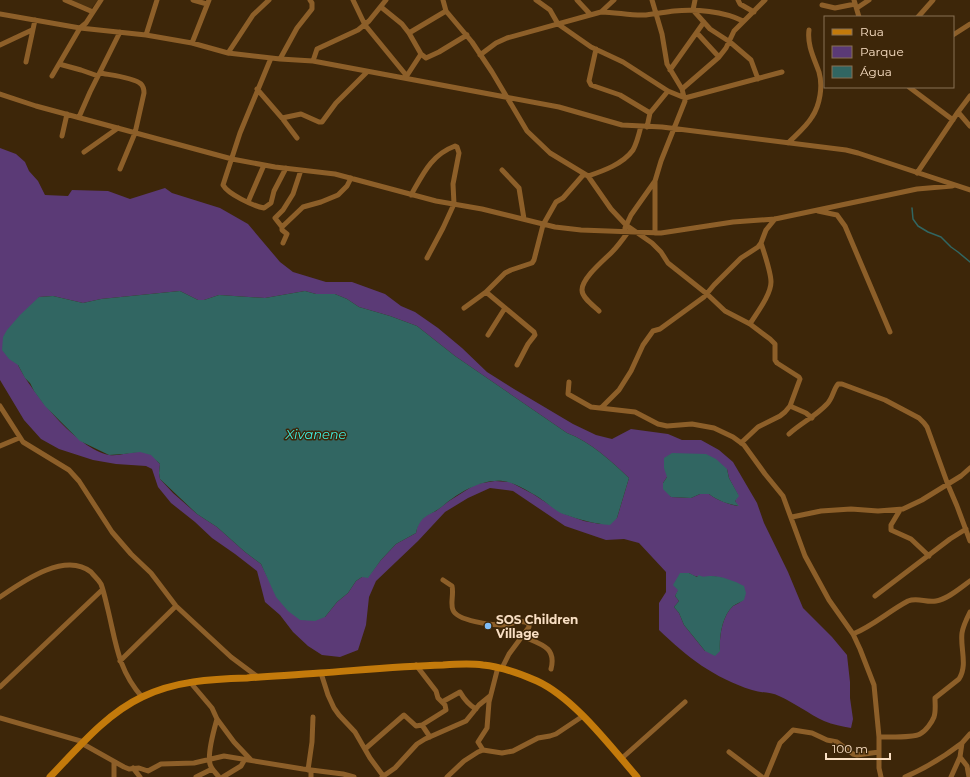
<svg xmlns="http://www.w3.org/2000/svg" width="970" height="777" font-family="Montserrat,sans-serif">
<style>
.built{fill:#4a300e}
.green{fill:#5b3a76;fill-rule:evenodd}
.water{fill:#316662}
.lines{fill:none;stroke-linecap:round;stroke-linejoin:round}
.stream{stroke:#316662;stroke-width:1.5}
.minor{stroke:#8d5f29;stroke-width:5}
.secondary{stroke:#c37a0b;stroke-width:7}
.poi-dot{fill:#7ebdf9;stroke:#3d2609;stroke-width:1.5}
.labels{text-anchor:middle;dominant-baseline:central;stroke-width:3;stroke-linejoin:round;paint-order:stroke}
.poi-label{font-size:12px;font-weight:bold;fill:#f9dfc4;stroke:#3d2609;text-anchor:start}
.water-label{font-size:13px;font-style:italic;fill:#3ef1e4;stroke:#3d2609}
</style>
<rect width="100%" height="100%" fill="#3d2609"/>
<path class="built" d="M68 0H98L90 10Z"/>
<path class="green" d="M0 148 16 154 25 162 29 171 38 181 45 195 68 196 72 190 108 191 130 199 165 188 172 193 220 208 248 224 280 262 293 272 326 282H352L385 294 401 306 415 312 438 328 462 348 487 372 514 389 573 424 596 435 612 439 631 429 668 434 682 440H701L719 450 733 462 757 503 764 523 788 572 803 608 832 637 847 655 850 682V698L853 719 851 728C842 726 833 725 824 721 809 714 795 703 779 696 771 692 761 693 752 690 714 678 687 657 659 630V603L666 592V572L639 543 624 539 606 540 565 526 513 491 490 488 468 498 445 512 418 541 376 581 369 597 366 625 358 650 340 657 322 655 308 646 293 632 280 615 265 602 257 571 235 554 212 538 195 522 171 503 158 487 152 469 146 466 116 464 93 460 59 449 41 439 24 420 0 380ZM180 291 198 300H204L219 295 265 298 305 291 316 294H335L347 299 359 307 390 316 417 326 455 356 567 433C591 442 611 461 629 478L617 518 600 524 584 521 562 513 533 494 510 482 495 481 476 484 449 501 436 511 424 516 418 523 416 533 396 544 381 560 368 577H362L356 581 348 593 337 602 325 617 268 578 261 564 245 552 217 527 197 514 173 493 160 479 159 473 160 464C157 462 155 457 152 455 140 447 123 457 109 455 77 449 32 393 18 365L39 297 53 296 83 303 101 299ZM727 469 729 478 738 495 735 501 738 506C728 504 717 500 709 494H700L691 498 671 497 663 483 667 477ZM689 573C699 581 711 574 722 578 728 580 739 594 744 599 741 602 737 604 733 606 722 616 719 637 720 651H705L684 625 679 613 674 607 679 601 675 596Z"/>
<path class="water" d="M180 291 198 300H204L219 295 265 298 305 291 316 294H335L347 299 359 307 390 316 417 326 455 356 567 433C591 442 611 461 629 478L617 518 610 525C594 524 578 519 563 514 555 511 545 501 538 497 530 492 520 486 511 483 488 475 461 491 444 505 430 517 421 513 416 533L396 544 381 560 368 578 362 577 356 581 348 593 337 602 325 617 315 621 300 620 288 611 276 597 261 564 245 552 217 527 197 514 160 479 159 473 160 464 151 455 140 452 124 454 109 455 80 441 45 406 34 391 30 383 25 378 18 365 9 359 2 350 3 337 7 330 20 315 39 297 53 296 83 303 101 299Z
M672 453 706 454 716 459 727 469 729 478 739 496 735 501 739 506C728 504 718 501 709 494H700L691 498 671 497 663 489V483L667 477 664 468V458Z
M680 573H689L697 577 699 575C703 578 706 576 711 576 721 576 735 581 744 586L746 593 744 600C741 602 736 604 733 606 722 616 719 637 720 651L715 656 705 651 697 641 684 625 679 613 674 607 679 601 675 596 678 590 673 585Z"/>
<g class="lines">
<path class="stream" d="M912 208 913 219 918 226 928 232 941 237 951 247 958 252 970 262"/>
<path class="minor" d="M65 0 93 12
M193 0 207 4
M353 0 365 25 406 75
M443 0 446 11 472 42 492 72 527 131 550 153 588 176 611 209 626 225 652 243 661 252 668 263 707 294 725 311 750 324 770 339 775 344V360L777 363 799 377 800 379 790 406 785 412 780 416 758 427 741 443
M536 0 550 10 558 24 591 47 623 62 668 91 685 98 782 72
M577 0 590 14
M738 0 740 4 754 12
M854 0 859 17
M822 5 835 8 855 4
M381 7 402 24 409 33 446 11
M857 8 869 0
M693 10 710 29 730 42 751 60 758 79
M693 10 695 0
M601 12C616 12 631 16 646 15 656 14 665 12 674 11 696 9 723 11 743 21
M0 14 80 28 146 35 192 43 228 53 280 59 313 61 559 107 622 125 662 127 846 150 858 153 970 190
M918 17 933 0
M409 33 421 54 426 58 439 52 467 35
M697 33 719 57
M146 35 157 0
M953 35 970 24
M192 43 209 0
M0 45 32 30
M596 49 589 81 591 85 620 95 650 113
M228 53 253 15 269 0
M480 55 496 43 507 38 601 12 614 0
M271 58 240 133 223 185C228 194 253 206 264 208L271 203 274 191 286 168
M280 59 297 28 312 9V3L310 0
M313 61 317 49 358 30 369 21 386 0
M26 62 35 20
M59 64 81 70 98 76
M670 70 704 22
M100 73C110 75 133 77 141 84 143 86 144 89 144 93L135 133 120 169
M52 76 80 28 86 23 101 0
M406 77 421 54
M909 87 953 120
M257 89 282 118 297 138
M682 89 719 57 726 48 734 31 765 0
M0 94 36 106 232 159 275 167 335 174 436 201 482 209 555 227 581 230 661 233 733 222 775 219 917 189 952 186
M958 112 970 126
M79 117 90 92 120 32
M282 118 301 114 319 122H322L336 103 367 72
M647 127 650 113 668 91
M62 136 67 114
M788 143C796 135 806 127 812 117 820 105 823 86 819 72 814 58 807 45 809 30
M84 152 118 128
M502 170 519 188 524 219
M917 173 958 112 970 96
M588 176C603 171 623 164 633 150 637 143 639 134 641 126
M411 195C423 174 431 155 455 146L457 147 459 153 453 184 454 204 443 228 427 258
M248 202 264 165
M818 211 837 215 845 226 890 332
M282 227 303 207 321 202 338 195 347 186 351 178
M625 228 631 215 655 181 661 161 685 101 682 89 667 64 662 34 652 0
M655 233V182
M283 243 287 234 282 230V227L275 218 283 210 293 194 301 170
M486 292 534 332 535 335 528 344 517 365
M464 308 486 292 505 273 511 270 532 263 534 260 543 225 556 202 563 198 584 174
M599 311C594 306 582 298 582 290 582 278 604 260 612 252 618 246 623 239 628 232
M750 324C756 314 771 295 771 282 771 275 764 252 761 243
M488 335 505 308
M569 382 568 394 591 407 635 412 658 424 667 426 692 424 714 428 733 437 744 445 765 474 783 496 805 556 829 600 853 634 860 649 874 685 879 737V768L881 777
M0 406 23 442 69 470 79 481 112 532 131 554 151 573 176 606 231 657 258 677
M790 406 806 413 812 418
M601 408 619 390 631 371 643 345 653 331 660 329 704 297 714 285 741 258 758 247 761 243 766 230 775 219
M789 434C801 423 816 416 827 404 833 398 833 390 838 384H842L885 400 919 418 924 423 927 427 948 485 957 506 970 541
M0 446 19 438
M900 510 891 525V530L911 539 929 556
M792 517 821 511 851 509 878 511 903 509 922 500 961 476 970 468
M443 580 452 586C454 594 450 604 453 610 457 621 492 625 502 625 511 625 521 618 529 624V627L509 654 502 668
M875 596 950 539 966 529
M0 597C22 582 65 551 91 572 94 576 98 579 101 584 104 592 106 602 108 610 116 643 118 670 142 697
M853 634C873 626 889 611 908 601 918 597 926 603 936 601 948 599 960 588 970 581
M522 636C539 644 557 646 551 669
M120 661 176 606
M321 673 328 695 334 708 339 715 355 732 370 758 384 777
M190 682 212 708 217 719 234 742 251 760
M0 687 102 590
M442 702 460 692C464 699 469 705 476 709
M0 718 84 742
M217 719C214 730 207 753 210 764 211 769 216 773 219 777
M422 725 430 737
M879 737C888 737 913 738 920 734 926 731 932 722 934 717 936 711 935 704 935 698L959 679C968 665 960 648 962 633 963 626 967 618 970 612
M83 744 124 767 129 769 139 768 148 771 161 764 194 763 224 756 230 757 303 769 343 774 354 777
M365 749 404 715 416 726 422 725 446 710 445 705 438 698 436 691 416 665
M483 750 478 742 487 728 489 702 498 667
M729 752 762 777
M960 757 967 766 969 777
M621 759 685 702
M114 762V777
M133 768 140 777
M308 770 312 742 313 717
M196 777 212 769
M223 777 241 766 245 759
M311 777V770
M382 777 395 768 417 744 425 739 466 721 479 705 490 696
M447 777 464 761 478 752 483 750 502 753 513 751 538 738 550 736 556 734 583 716
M766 777 780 743 793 730 812 733 827 740 837 742 853 754 857 755 879 752
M905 777C926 768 944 757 962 743
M951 777 960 757 962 743 970 734"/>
<path class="secondary" d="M50 777C78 748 106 714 142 697 175 681 211 679 247 678 271 676 295 675 320 673 361 670 402 666 443 665 456 664 470 663 483 665 502 667 519 673 537 681 574 698 610 746 637 777"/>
</g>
<circle class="poi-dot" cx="488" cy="626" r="4"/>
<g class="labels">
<g class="poi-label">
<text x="496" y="619">SOS Children<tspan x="496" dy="14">Village</tspan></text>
</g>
<g class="water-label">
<text x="316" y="434">Xivanene</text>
</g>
</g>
<rect x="824" y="16" width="130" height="72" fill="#3d2609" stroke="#887054"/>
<rect x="832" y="29" width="20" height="6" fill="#c37a0b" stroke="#887054"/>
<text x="860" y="36" font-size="12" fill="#f9dfc4">Rua</text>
<rect x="832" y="46" width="20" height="12" fill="#5b3a76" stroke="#887054"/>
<text x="860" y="56" font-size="12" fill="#f9dfc4">Parque</text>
<rect x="832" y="66" width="20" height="12" fill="#316662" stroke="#887054"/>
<text x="860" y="76" font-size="12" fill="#f9dfc4">Água</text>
<path d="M826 753v6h64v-6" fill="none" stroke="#f9dfc4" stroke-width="2"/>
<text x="832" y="753" font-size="12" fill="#f9dfc4" stroke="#3d2609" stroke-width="3" paint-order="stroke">100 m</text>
</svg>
